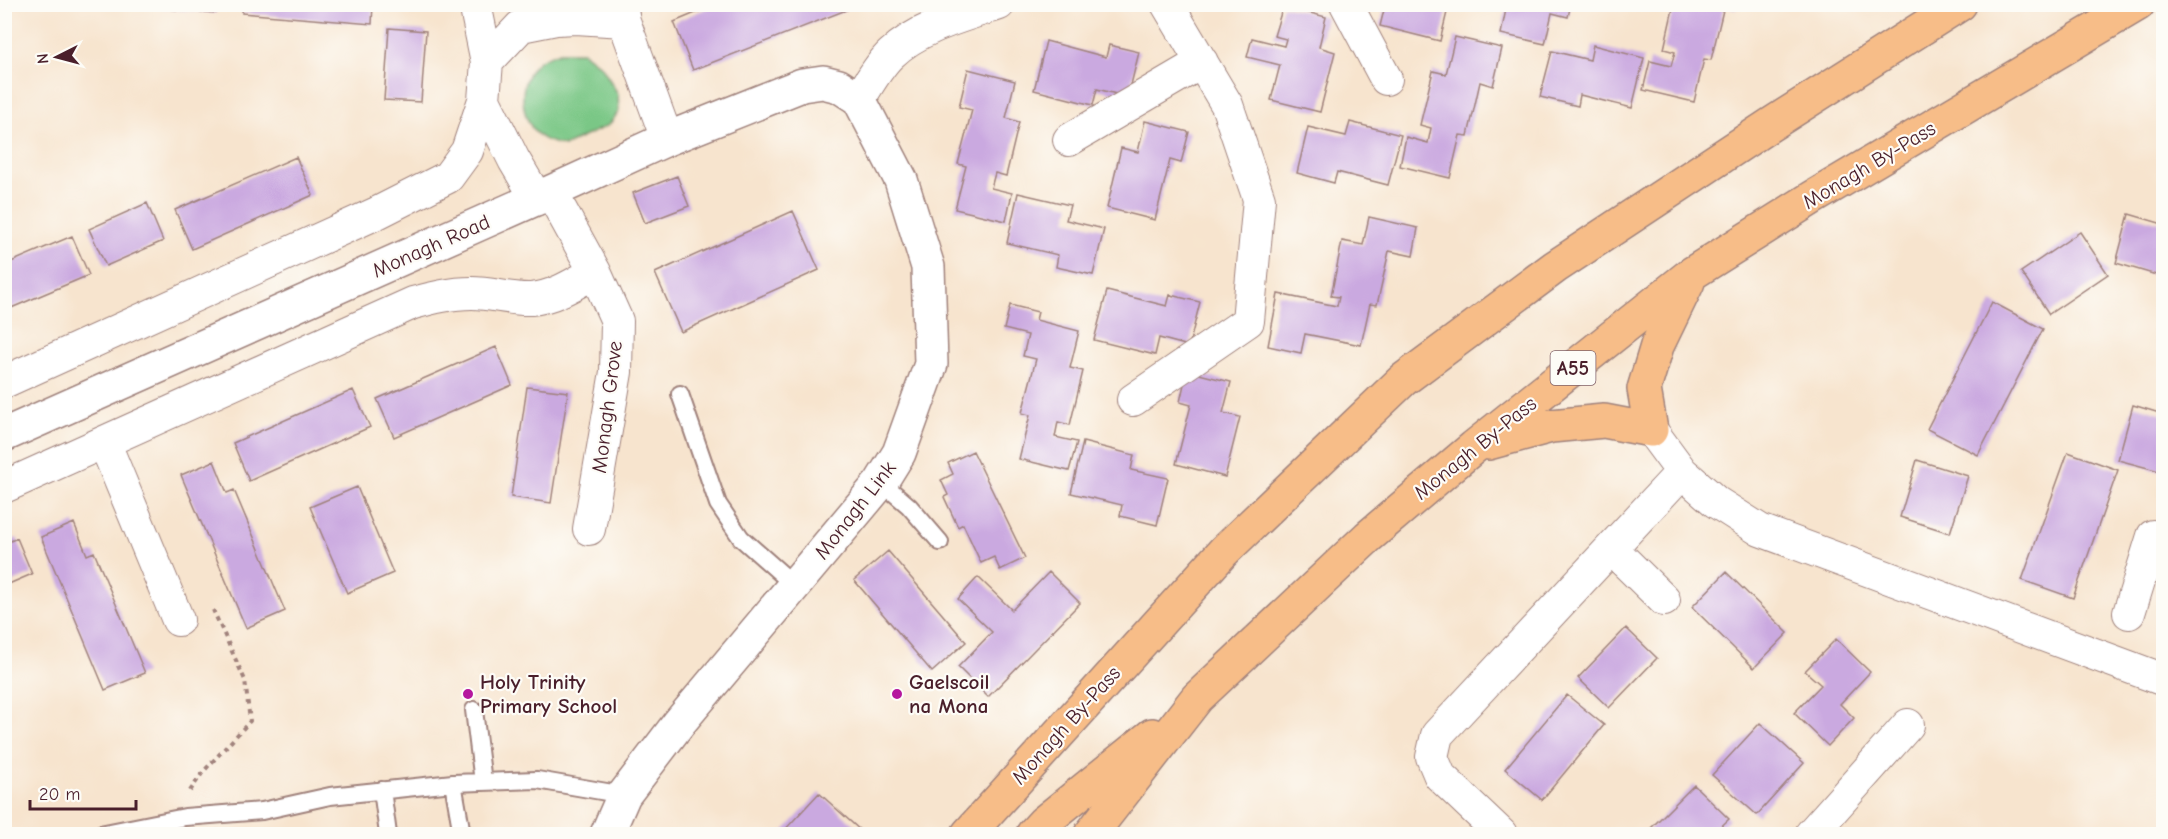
<svg xmlns="http://www.w3.org/2000/svg" width="2168" height="839" font-family="'Comic Neue',sans-serif">
<style>
.green{fill:#7ac786;stroke:#627358;stroke-width:1.5}
.building{fill:#caa9e0}
.lines{fill:none;stroke-linecap:round;stroke-linejoin:round}
.service-casing{stroke:#a0827c;stroke-width:20}
.minor-casing{stroke:#a0827c;stroke-width:34}
.tertiary-casing{stroke:#a0827c;stroke-width:36}
.trunk-casing{stroke:#a0827c;stroke-width:36}
.path{stroke:#a0827c;stroke-width:4;stroke-dasharray:4.5 4.5;stroke-linecap:butt}
.service{stroke:#fff;stroke-width:16}
.minor{stroke:#fff;stroke-width:32}
.tertiary{stroke:#fff;stroke-width:33}
.trunk{stroke:#f7bd88;stroke-width:33}
.poi-dot{fill:#b5179e;stroke:#fdfcf7;stroke-width:2}
.labels{text-anchor:middle;dominant-baseline:central;stroke-width:4.5;stroke-linejoin:round;paint-order:stroke}
.shield{fill:#fdfcf7;stroke:#806168;stroke-width:1.5}
.shield-label{font-size:20px;font-weight:bold;fill:#4a1f2b}
.street-label{font-size:21px;fill:#4a1f2b;stroke:#fdfcf7}
.poi-label{font-size:21px;font-weight:bold;fill:#4a1f2b;stroke:#fdfcf7;text-anchor:start}
</style>
<rect width="100%" height="100%" fill="#fdfcf7"/>
<filter id="ink" filterUnits="userSpaceOnUse"><feTurbulence type="fractalNoise" baseFrequency=".0167" numOctaves="2"/><feDisplacementMap in="SourceGraphic" scale="12" xChannelSelector="R" yChannelSelector="G"/><feConvolveMatrix kernelMatrix="1 2 1 2 8 2 1 2 1" color-interpolation-filters="sRGB"/></filter>
<filter id="wash" filterUnits="userSpaceOnUse"><feTurbulence type="fractalNoise" baseFrequency=".008" numOctaves="4" result="noise"/><feDisplacementMap in="SourceGraphic" scale="24" xChannelSelector="R" yChannelSelector="G"/><feGaussianBlur stdDeviation="1.35" result="paint"/><feColorMatrix in="noise" values="0 0 0 0 0 0 0 0 0 0 0 0 0 0 0 0 0 1.4 0 .05"/><feComposite in="paint" operator="in"/></filter>
<g filter="url(#wash)">
<rect width="100%" height="100%" fill="#f7e4ce"/>
<path class="green" d="M559 52H583L602 67 618 94 619 111 609 125 564 146C558 144 548 142 542 138 519 122 516 80 538 62 543 57 553 55 559 52Z"/>
<g id="blocks">
<path class="building" d="M156 4H217L216 13 156 8Z
M243 4H373L372 24 242 13Z
M717 4H859V5L693 70 674 22Z
M1367 4H1449L1440 41 1380 26 1384 10Z
M1507 4 1519 6 1571 4 1568 17 1552 13 1545 44 1501 34Z
M1674 4H1738L1736 9 1724 6 1711 60 1704 59 1694 102 1643 90 1650 61 1671 66 1675 52 1664 49Z
M1283 6 1326 17 1319 47 1335 52 1320 112 1271 100 1280 65 1247 57 1252 38 1284 46 1286 39 1274 36Z
M389 28 426 31 421 102 384 100Z
M1455 37 1502 48 1493 86 1480 82 1468 136 1460 135 1450 178 1400 166 1406 137 1428 143 1431 128 1420 125 1433 71 1446 74Z
M1046 41 1106 57 1109 45 1139 52 1128 97 1097 89 1093 105 1034 90Z
M1593 45 1644 58 1632 108 1580 95 1578 106 1540 97 1552 51 1590 60Z
M968 69 1015 81 1006 118 1019 122 1006 176 995 173 991 188 1012 193 1006 221 955 209 966 166 958 164 972 110 959 107Z
M1145 121 1189 132 1181 163 1170 160 1155 220 1107 208 1121 148 1138 152Z
M1350 122 1401 135 1388 185 1337 172 1334 183 1297 173 1308 127 1346 136Z
M296 157 313 195 192 249 175 210Z
M677 176 689 206 645 223 633 193Z
M1018 193 1070 205 1066 220 1104 229 1093 275 1056 267 1058 255 1007 243Z
M147 203 163 241 106 266 89 229Z
M793 211 819 270 681 332 655 273Z
M2129 214 2163 224V277L2116 263Z
M1369 217 1418 228 1413 256 1389 251 1377 305 1370 304 1361 345 1305 334 1301 353 1268 346 1278 294 1337 306 1339 297 1331 296 1342 241 1363 245Z
M2080 232 2108 274 2049 314 2021 272Z
M72 236 89 275 4 311V265Z
M1107 291 1167 306 1170 295 1200 302 1189 346 1159 338 1155 355 1094 340Z
M1992 302 2043 329 1978 455 1927 429Z
M1010 305 1038 312 1036 320 1079 331 1070 368 1083 371 1070 425 1058 422 1055 437 1077 442 1069 471 1019 459 1030 415 1022 413 1036 359 1023 356 1028 335 1004 329Z
M496 347 512 385 394 437 377 399Z
M1187 371 1231 382 1223 413 1240 417 1225 477 1176 464 1191 405 1180 402Z
M527 387 568 392 551 503 511 497Z
M353 390 370 427 249 481 233 443Z
M2133 405 2163 414V472L2118 460Z
M1083 442 1134 455 1131 470 1168 478 1157 525 1120 516 1122 505 1071 493Z
M973 451 1025 558 1000 570 994 557 981 563 963 524 958 527 944 497 948 495 941 480 953 474 948 463Z
M2068 452 2118 470 2073 598 2022 580Z
M1917 460 1968 476 1950 533 1900 517Z
M214 461 227 493 234 490 285 611 246 628 181 475Z
M357 487 393 573 347 593 310 507Z
M74 523 87 555 94 552 145 673 105 690 41 537Z
M17 538 32 574 4 586V544Z
M888 551 966 642 932 672 854 580Z
M1049 572 1080 603 988 697 958 667 992 632 958 599 978 577 1012 610Z
M1726 572 1788 633 1754 668 1692 607Z
M1626 628 1657 658 1609 708 1578 678Z
M1836 639 1870 672 1840 704 1854 718 1828 746 1794 713 1821 685 1805 671Z
M1567 695 1604 725 1542 800 1505 769Z
M1760 723 1804 763 1757 815 1712 775Z
M1694 785 1729 819 1713 834H1645Z
M819 793 862 832 859 834H781Z
M172 827 178 834H163Z"/>
</g>
</g>
<g filter="url(#ink)">
<use href="#blocks" fill-opacity="0" stroke="#a0827c" stroke-width="1.5"/>
<g class="lines">
<defs>
<path id="service" d="M680 394 718 504 741 538 794 585
M881 482 909 506 940 542
M474 710 483 782
M382 790 388 834
M100 834 185 817 262 811 330 796 453 783
M462 834 453 783 537 780 624 795"/>
<path id="minor" d="M621 4 624 21 667 139
M1346 4 1386 79
M487 62 521 26 556 19 576 18 624 21
M859 99C869 84 878 66 891 54 919 27 963 16 999 4
M484 100 514 160 537 199
M1069 140 1202 62
M551 192 595 272 617 321 616 372 589 529
M4 382 377 213 448 177 467 151 484 100 487 62 475 4
M1133 400 1248 321 1259 199 1227 105 1167 4
M1651 430 1682 472 1716 502 1760 530 2164 680
M105 444 178 620
M4 487 413 303C432 298 451 293 472 293 492 293 511 300 531 299 554 297 576 283 595 272
M1612 549 1664 600
M2129 613 2153 536 2164 539
M1501 834 1440 776 1432 757 1437 735 1682 472
M1811 834 1908 725"/>
<path id="tertiary" d="M4 435 551 192 667 139 802 85 823 82 839 86 859 99 901 180 928 267 931 364 899 453 881 482 679 723 624 795 607 834"/>
<path id="trunk" d="M1488 443 1551 426 1604 421 1651 430 1644 389 1657 346 1688 282
M968 834 1224 551 1403 380 1555 267 1770 125 1960 4
M1033 834 1044 822 1152 735
M1091 834 1197 698 1368 537 1474 447 1691 274 1812 198 2138 4"/>
</defs>
<use href="#service" class="service-casing"/>
<use href="#minor" class="minor-casing"/>
<use href="#tertiary" class="tertiary-casing"/>
<use href="#trunk" class="trunk-casing"/>
<path class="path" d="M190 791 203 772 250 721 245 680 213 610"/>
<use href="#service" class="service"/>
<use href="#minor" class="minor"/>
<use href="#tertiary" class="tertiary"/>
<use href="#trunk" class="trunk"/>
</g>
</g>
<g class="poi-dot">
<circle cx="468" cy="694" r="6"/>
<circle cx="897" cy="694" r="6"/>
</g>
<g class="labels">
<rect class="shield" x="1550.5" y="351" width="45" height="34" rx="4.5"/>
<g class="shield-label">
<text x="1573" y="368">A55</text>
</g>
<g class="street-label">
<text transform="translate(1869 165) rotate(-31)">Monagh By-Pass</text>
<text transform="translate(431 246) rotate(-24)">Monagh Road</text>
<text transform="translate(607 407) rotate(-83)">Monagh Grove</text>
<text transform="translate(1475 448) rotate(-39)">Monagh By-Pass</text>
<text transform="translate(855 510) rotate(-52)">Monagh Link</text>
<text transform="translate(1066 725) rotate(-48)">Monagh By-Pass</text>
</g>
<g class="poi-label">
<text x="480" y="682">Holy Trinity<tspan x="480" dy="24">Primary School</tspan></text>
<text x="909" y="682">Gaelscoil<tspan x="909" dy="24">na Mona</tspan></text>
</g>
</g>
<rect width="2168" height="839" fill="none" stroke="#fdfcf7" stroke-width="24"/>
<g transform="translate(57 57) rotate(264)" stroke="#fdfcf7" stroke-width="4.5" paint-order="stroke">
<path d="M0-4.5L10 22L0 15L-10 22Z" fill="#4a1f2b"/>
<text y="-9" font-size="16" font-weight="bold" text-anchor="middle" fill="#4a1f2b">N</text>
</g>
<path d="M30 800v9h106v-9" fill="none" stroke="#4a1f2b" stroke-width="3"/>
<text x="39" y="800" font-size="18" fill="#4a1f2b" stroke="#fdfcf7" stroke-width="4.5" paint-order="stroke">20 m</text>
</svg>
